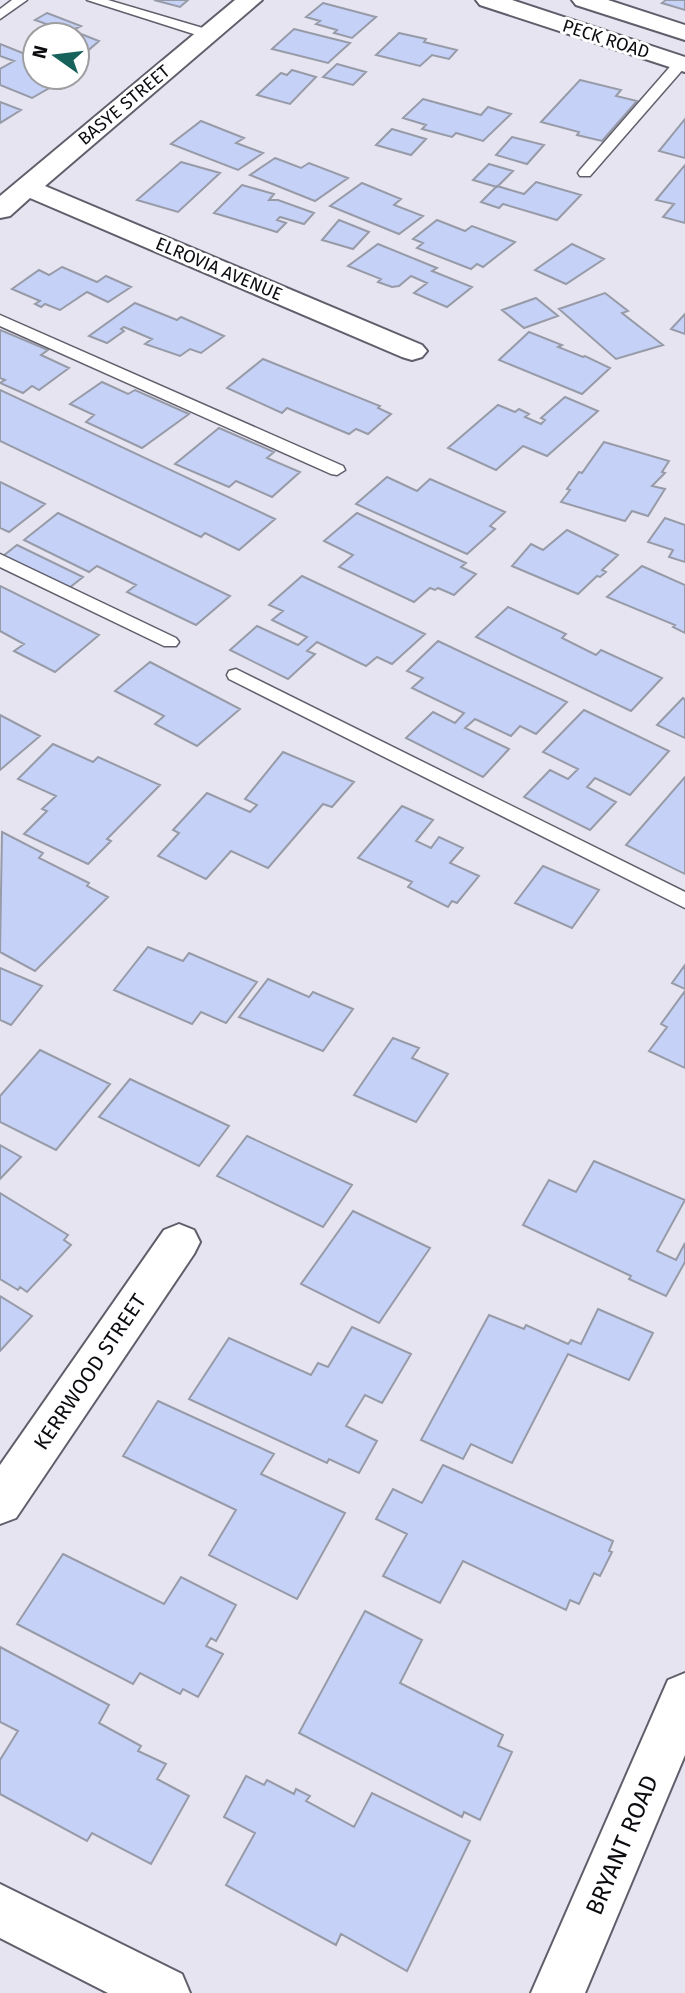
<svg xmlns="http://www.w3.org/2000/svg" width="685" height="1993" font-family="'Fira Sans',sans-serif">
<style>
.building{fill:#c6d1f8;stroke:#979ba7;stroke-width:2}
.lines{fill:none;stroke-linecap:round;stroke-linejoin:round}
.lane-casing{stroke:#605e6a;stroke-width:3}
.street-casing{stroke:#605e6a;stroke-width:4}
.secondary-casing{stroke:#605e6a;stroke-width:4}
.lane{fill:#fff;fill-rule:evenodd}
.street{fill:#fff;fill-rule:evenodd}
.secondary{fill:#fff;fill-rule:evenodd}
.labels{text-anchor:middle;dominant-baseline:central;stroke-width:6;stroke-linejoin:round;paint-order:stroke}
.far-street-label{font-size:18px;fill:#0c0b10;stroke:#fff}
.street-label{font-size:21px;fill:#0c0b10;stroke:#fff}
.near-street-label{font-size:24px;fill:#0c0b10;stroke:#fff}
</style>
<rect width="100%" height="100%" fill="#e6e4f1"/>
<path class="building" d="M154 0H188L180 7Z
M666 0H685V10L662 3Z
M323 3 376 17 352 38 334 33 337 30 316 24 320 21 306 17Z
M47 13 81 26 69 32 35 20Z
M294 29 350 43 328 63 272 49Z
M399 33 426 39 424 42 457 50 449 59 432 55 420 66 376 55Z
M81 34 99 41 77 60V37Z
M0 44 35 58V77H53L49 79 58 83 32 98 0 85V69L14 61 0 56Z
M337 64 366 72 353 85 323 77Z
M292 70 316 77 290 104 257 95 281 73 287 75Z
M580 80 621 90 616 96 637 101 602 141 577 135 579 132 541 122Z
M423 99 481 115 488 107 511 114 483 141 456 133 452 137 422 129 426 125 403 118Z
M0 102 21 110 0 123Z
M685 119V158L659 151Z
M201 121 244 138 236 143 263 153 238 170 171 144Z
M392 129 426 139 411 155 376 145Z
M512 137 544 145 527 164 496 155Z
M275 158 301 168 309 163 348 178 315 201 250 175Z
M181 162 220 173 178 212 137 200Z
M489 164 513 171 497 187 473 180Z
M685 165V223L663 217 674 204 656 200Z
M536 182 581 195 557 220 503 204 499 208 481 202 497 186 524 194Z
M362 183 401 199 394 205 423 216 399 234 330 206Z
M242 185 274 194 269 200H278L314 213 304 224 280 217 277 220 286 223 277 232 214 213Z
M339 220 369 232 353 249 322 240Z
M437 220 465 231 472 226 515 242 483 267 477 264 471 269 417 248 423 243 413 239Z
M378 244 437 268 432 271 472 287 447 307 414 293 427 283 411 276 399 286 392 287 378 282 381 279 348 266Z
M572 244 604 259 566 284 535 270Z
M62 267 97 282 106 276 131 287 108 302 87 292 60 310 45 304 41 307 35 304 40 301 12 289 39 270 49 275Z
M605 293 628 311 622 313 663 345 616 359 559 309Z
M536 298 558 316 524 328 502 310Z
M135 303 177 320 181 317 224 336 201 353 190 349 180 356 145 344 152 339 124 327 121 329 124 331 107 343 89 336Z
M685 314V334L671 329Z
M0 330 48 350 41 355 69 368 39 390 32 386 23 393 0 383 5 380 0 378Z
M529 332 562 345 558 347 583 357 585 356 610 368 582 394 499 360Z
M263 359 380 406 378 408 391 414 368 434 356 429 349 434 287 408 282 413 227 388Z
M102 382 128 394 135 390 189 414 142 448 86 422 94 415 70 404Z
M0 390 275 519 239 550 205 533 201 537 0 441Z
M565 397 598 411 547 456 523 446 496 470 448 448 498 405 515 412 519 409 529 414 525 417 541 424 545 420 541 418Z
M219 428 274 452 267 458 300 472 272 497 236 481 229 487 175 464Z
M604 442 669 461 662 472 665 473 652 486 665 489 648 516 632 511 625 521 561 502 570 490 567 489 579 472 582 473Z
M387 477 417 491 430 479 505 512 490 526 495 529 467 554 356 504Z
M0 482 45 504 9 532 0 528Z
M58 513 230 596 196 625 127 592 136 585 97 566 89 572 24 540Z
M357 513 466 563 461 567 476 574 454 595 438 588 435 590 430 588 414 602 339 567 353 555 324 541Z
M665 518 685 525V562L669 557 673 550 648 542Z
M567 530 618 555 602 570 606 572 600 577 597 576 578 594 512 566 531 544 543 550Z
M17 545 83 577 69 588 3 556Z
M642 566 685 585V633L673 627 675 625 607 597Z
M302 576 425 634 392 664 377 657 366 666 317 642 307 651 315 654 288 679 230 650 257 626 298 645 307 637 272 620 283 611 269 605Z
M0 586 99 635 55 672 14 651 24 644 0 631Z
M508 607 566 634 562 638 596 655 601 650 662 678 631 711 476 637Z
M438 641 567 702 536 734 520 726 511 736 475 719 465 728 509 749 483 777 406 738 433 712 455 723 464 713 412 688 423 678 407 671Z
M150 662 240 709 197 746 155 724 164 716 115 691Z
M683 698 685 700V738L657 725Z
M584 710 669 751 630 795 595 778 587 787 616 802 590 830 524 797 550 770 568 779 578 769 543 752Z
M0 715 40 736 0 770Z
M53 744 93 762 98 757 160 785 107 839 111 841 88 864 24 834 47 811 42 809 56 796 18 779Z
M283 752 354 782 332 807 323 804 268 868 231 851 206 879 158 856 179 833 173 830 207 793 250 812 257 805 245 799Z
M685 777V874L626 845Z
M402 806 433 820 416 841 431 848 439 837 463 848 450 863 479 876 457 903 452 901 448 907 408 887 412 882 358 858Z
M2 832 43 853 39 858 89 883 87 886 108 897 35 971 0 952Z
M543 866 599 890 572 928 515 903Z
M148 947 183 961 189 953 257 982 226 1023 201 1012 192 1024 114 990Z
M685 965V989L672 983Z
M0 968 42 986 11 1025 0 1020Z
M268 979 309 997 313 992 353 1009 323 1051 239 1017Z
M685 991V1068L649 1051 667 1027 661 1024Z
M393 1038 419 1048 412 1058 448 1074 416 1122 354 1095Z
M40 1050 110 1084 56 1150 0 1122V1096Z
M130 1079 229 1126 199 1166 99 1117Z
M247 1136 352 1185 323 1227 217 1176Z
M0 1145 21 1157 0 1179Z
M594 1161 685 1200 657 1251 676 1260 685 1243V1262L666 1296 629 1279 631 1276 523 1225 549 1180 576 1192Z
M0 1193 68 1235 64 1240 71 1245 27 1292 20 1287 18 1290 0 1279Z
M353 1211 430 1248 379 1323 301 1284Z
M0 1296 32 1316 0 1351Z
M598 1309 653 1333 629 1380 568 1354 512 1463 471 1444 463 1459 421 1440 489 1315 524 1329 526 1325 568 1344 571 1340 581 1344Z
M352 1327 411 1354 382 1403 365 1395 346 1426 377 1441 359 1473 329 1459 327 1463 189 1399 229 1338 311 1375 318 1363 328 1367Z
M158 1401 274 1454 261 1474 345 1513 297 1599 209 1555 236 1510 123 1456Z
M443 1465 613 1541 609 1551 612 1552 600 1576 594 1573 579 1604 570 1600 566 1610 463 1561 440 1603 383 1576 407 1534 376 1519 393 1489 422 1503Z
M63 1554 164 1604 181 1577 236 1605 216 1641 211 1638 206 1646 223 1654 198 1697 183 1689 180 1694 140 1673 133 1684 17 1624Z
M365 1611 422 1640 400 1683 503 1735 498 1746 512 1752 480 1820 464 1812 462 1817 299 1733Z
M0 1647 109 1705 99 1723 141 1746 138 1751 166 1764 157 1779 189 1796 151 1864 92 1833 87 1841 0 1794V1760L18 1731 0 1722Z
M246 1776 264 1785 267 1780 294 1794 296 1789 310 1796 306 1801 354 1827 372 1793 470 1841 407 1971 341 1934 336 1945 226 1885 255 1833 224 1817Z"/>
<g class="lines">
<defs>
<path id="lane" d="M12 0H27L0 19V9Z
M87 0H108L213 31 215 34 213 37H203Z
M680 60 685 61V67L590 176H580L578 173 580 170 675 61Z
M0 315 343 466 345 470 337 475 331 474 0 326Z
M0 554 176 638 179 642 176 646H164L0 567Z
M236 669 685 892V908L229 679 227 675 229 671Z"/>
<path id="street" d="M235 0H262L45 186 422 345 427 351 422 357 412 360 402 357 30 198 10 216 0 218V196Z
M179 1224 194 1230 200 1242 194 1254 16 1518 0 1524V1465L164 1230Z
M685 1673V1755L585 1993H531L668 1680Z
M0 1884 182 1974 190 1993H108L0 1938Z"/>
<path id="secondary" d="M476 0H512L685 57V72L480 5Z
M572 0H608L685 25V40L576 5Z"/>
</defs>
<use href="#lane" class="lane-casing"/>
<use href="#street" class="street-casing"/>
<use href="#secondary" class="secondary-casing"/>
<use href="#lane" class="lane"/>
<use href="#street" class="street"/>
<use href="#secondary" class="secondary"/>
</g>
<g class="labels">
<g class="far-street-label">
<text transform="translate(606 39) rotate(18)">PECK ROAD</text>
<text transform="translate(124 105) rotate(-40)">BASYE STREET</text>
<text transform="translate(219 269) rotate(23)">ELROVIA AVENUE</text>
</g>
<g class="street-label">
<text transform="translate(90 1372) rotate(-56)">KERRWOOD STREET</text>
</g>
<g class="near-street-label">
<text transform="translate(622 1845) rotate(-67)">BRYANT ROAD</text>
</g>
</g>
<g transform="translate(56 56) rotate(284)"><circle r="33" fill="#ffffff" stroke="#9e9d9f" stroke-width="2"/>
<path d="M0-5L12 26L0 18L-12 26Z" fill="#17625a"/>
<text y="-10" font-size="19" font-weight="bold" text-anchor="middle" fill="#0c0b10">N</text>
</g>
</svg>
